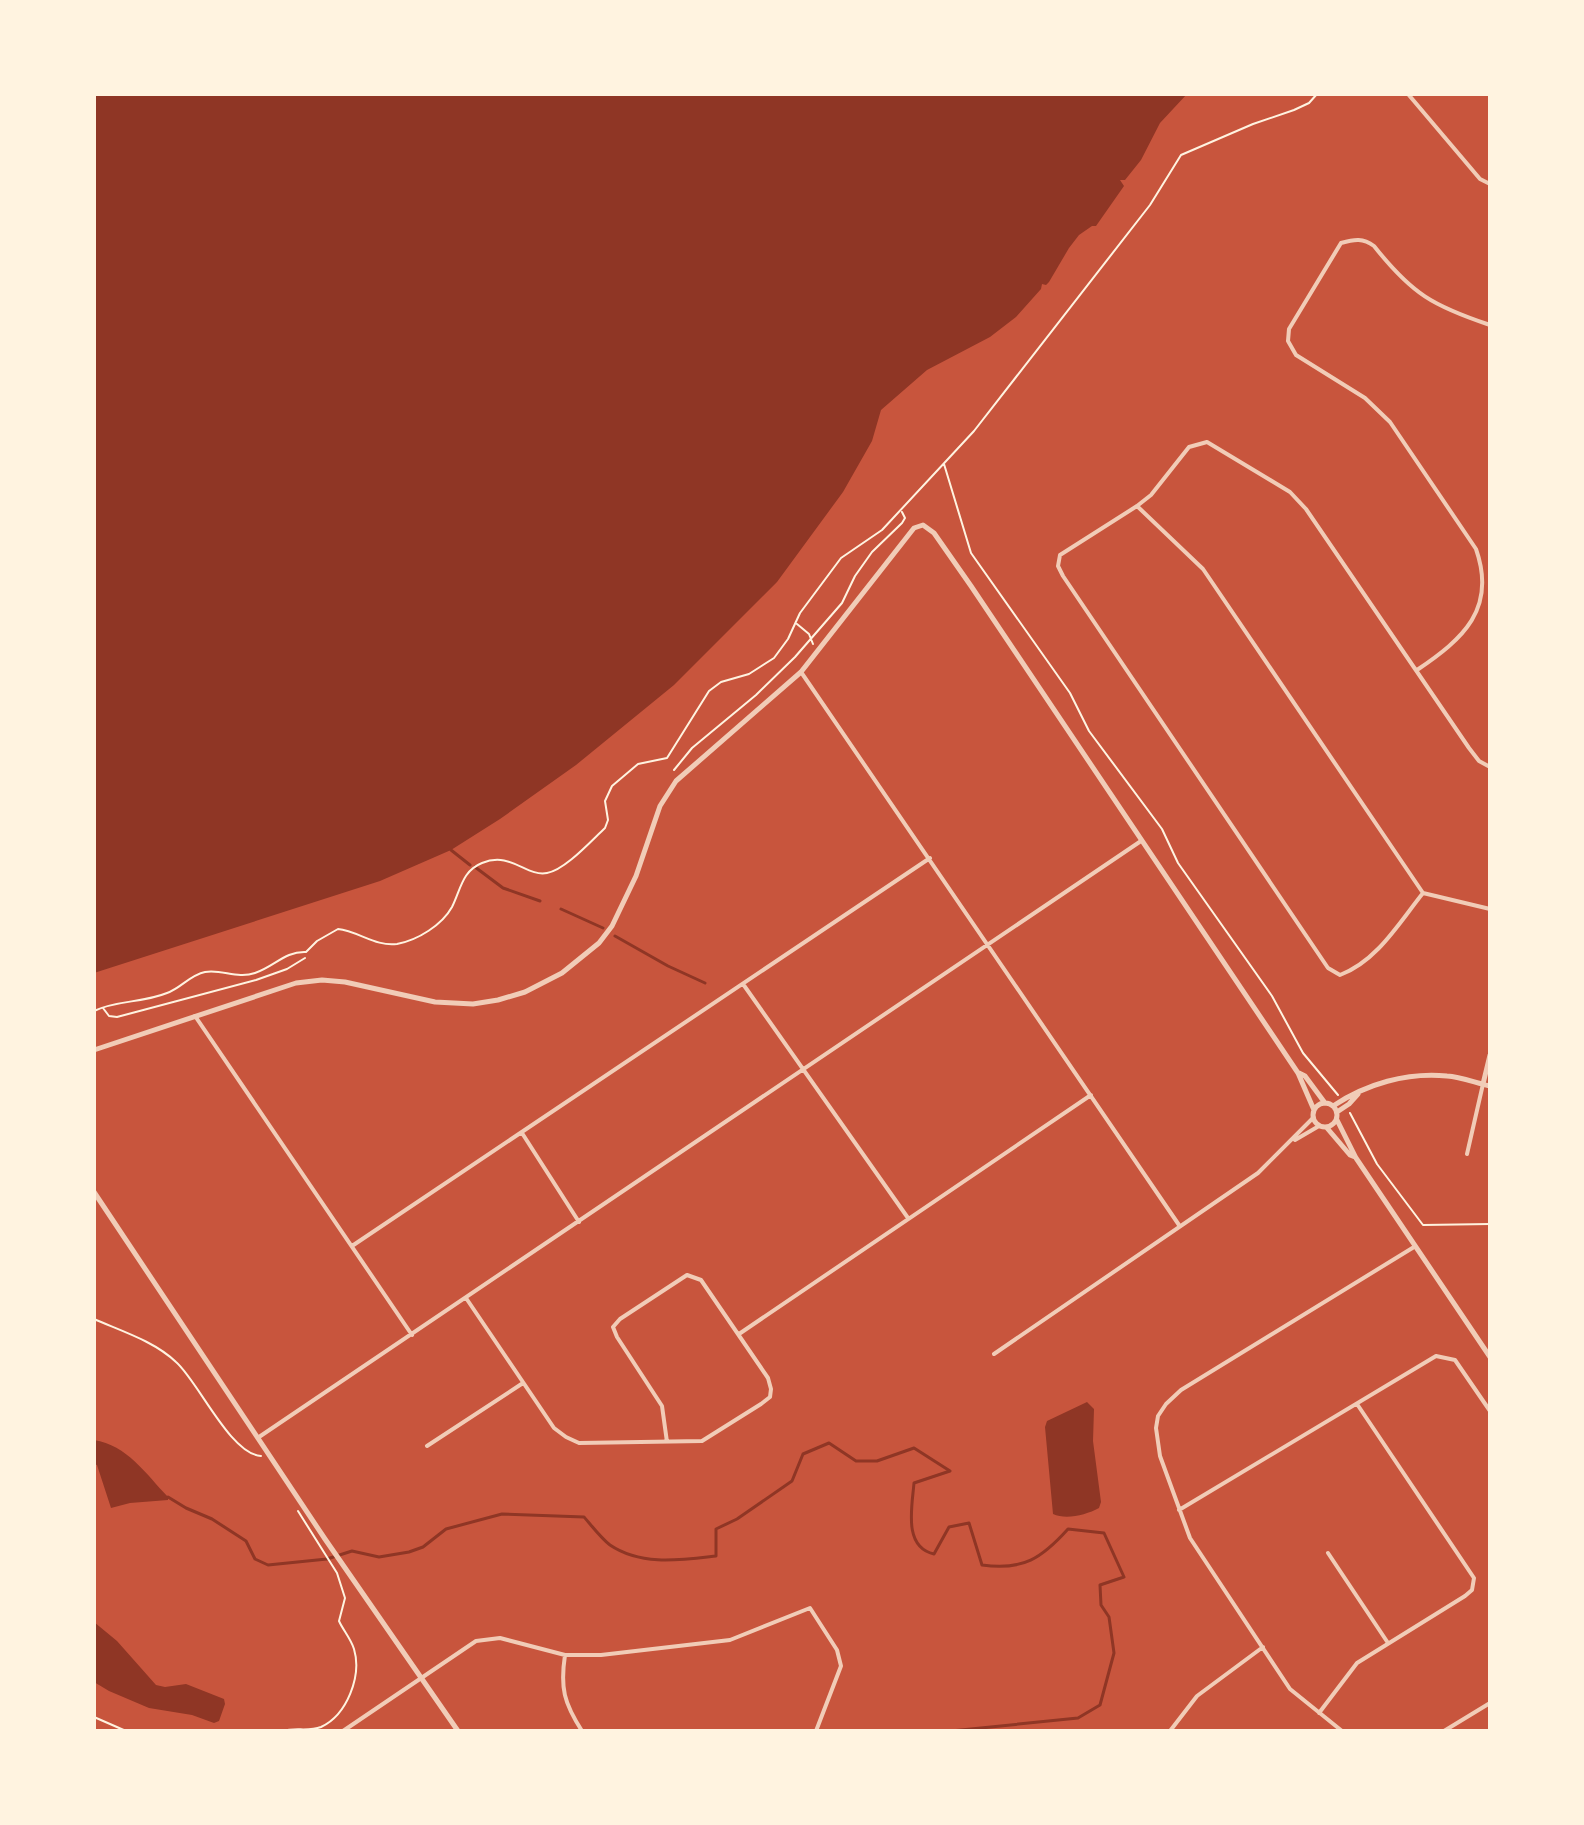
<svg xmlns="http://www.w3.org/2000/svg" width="1584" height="1825" font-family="'PT Sans Narrow',sans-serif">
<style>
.water{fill:#8f3625}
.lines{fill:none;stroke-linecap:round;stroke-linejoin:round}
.stream{stroke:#8f3625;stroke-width:3}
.path{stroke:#fff3e0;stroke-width:2}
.minor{stroke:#f1ccb7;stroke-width:4}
.tertiary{stroke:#f1ccb7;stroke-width:5}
</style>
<rect width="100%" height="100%" fill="#c8553d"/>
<path class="water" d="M94 94H1187L1160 123 1141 160 1125 180H1120L1124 186 1096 226H1092L1079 235 1069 248 1049 282 1046 285 1042 284 1041 289 1016 317 990 337 927 370 881 410 872 441 843 492 777 582 674 685 576 765 500 819 451 850 380 881 94 973Z
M1087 1402 1094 1409 1093 1441 1101 1502 1099 1508C1086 1515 1066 1520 1053 1514L1045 1427 1047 1421Z
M94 1440C127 1445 146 1474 168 1497V1500L130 1503 111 1508 97 1465 94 1464Z
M94 1622 117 1641 156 1685 165 1687 186 1684 224 1699 225 1704 219 1721 214 1723 192 1715 149 1708 109 1691 94 1682Z"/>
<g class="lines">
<path class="stream" d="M451 850 470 865
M475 867 503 888 540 901
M561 909 603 928
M615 936 668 966 705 983
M168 1497 186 1508 212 1519 246 1541 255 1559 268 1565 327 1559 352 1551 379 1557 409 1552 423 1547 446 1529 502 1514 584 1517C592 1526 601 1538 610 1545 641 1566 680 1560 716 1556V1529L737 1519 792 1481 803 1454 829 1443 856 1461H877L914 1448 950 1471 914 1483C912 1507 903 1547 934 1554L949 1527 969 1523 982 1565C1023 1571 1042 1558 1068 1529L1104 1533 1124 1577 1100 1585 1101 1605 1109 1617 1114 1653 1100 1705 1078 1718 951 1731"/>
<path class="path" d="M944 464 971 553 1070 693 1089 731 1162 829 1178 863 1272 996 1303 1053 1338 1095
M797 624 809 634 813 644
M674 770 692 748 756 695 795 657 842 603 855 576 872 552 902 523 905 518 902 512
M103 1008 109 1016 117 1017 256 980 287 969 305 958
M94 1011C116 1000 143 1003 167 993 181 988 190 975 205 972 222 969 237 979 255 973 274 967 285 951 306 952L317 941 338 929C358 931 376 947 397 944 418 940 442 925 452 907 461 889 462 871 482 863 511 851 526 877 547 873 565 870 591 841 605 828L608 820 605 801 612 786 638 764 667 758 709 691 721 682 749 674 774 658 788 639 800 613 841 558 882 530 974 431 1150 205 1181 155 1253 124 1294 110 1309 103 1317 94
M1350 1113 1377 1164 1423 1225 1490 1224
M94 1319C121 1331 154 1341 176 1362 198 1381 230 1454 261 1456
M94 1717 126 1731
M283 1731C295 1727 308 1732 321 1727 347 1715 362 1676 354 1649 351 1639 343 1630 339 1621L345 1598 337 1573 298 1511"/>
<path class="minor" d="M1408 94 1480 179 1490 184
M1137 506 1203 569 1423 893 1490 909
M1417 670C1463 639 1497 609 1476 549L1390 422 1365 398 1296 355 1288 341 1289 329 1341 243C1355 239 1363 238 1374 246 1412 294 1433 306 1490 325
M801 672 1179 1225
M1423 893C1399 923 1377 961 1340 975L1328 968 1063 576 1058 566 1060 555 1137 506 1151 495 1189 447 1207 442 1290 492 1306 509 1469 748 1479 761 1490 767
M743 984 908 1218
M195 1016 412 1335
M522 1133 579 1222
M1295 1140 1319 1126
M1467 1154 1483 1084
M352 1246 930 858
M466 1298 554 1428 566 1437 579 1443 702 1441 761 1404 770 1397 771 1389 768 1378 701 1280 687 1275 620 1319 613 1327 617 1337 662 1406 667 1442
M739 1334 1091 1095
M994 1354 1258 1173 1313 1118
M259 1437 1141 841
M427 1446 523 1383
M1179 1510 1436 1356 1455 1360 1490 1411
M1328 1553 1388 1643
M565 1655C560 1688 564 1703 582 1731
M1319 1713 1357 1663 1465 1596 1472 1590 1474 1578 1357 1404
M343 1731 476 1641 500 1638 565 1655H601L730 1640 810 1608 837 1650 841 1666 816 1731
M1170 1731 1197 1696 1263 1647
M1342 1731 1290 1689 1190 1538 1160 1456 1156 1428 1158 1416 1166 1404 1181 1390 1414 1247
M1444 1731 1490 1703"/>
<path class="tertiary" d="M94 1050 296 983 322 980 345 982 435 1002 473 1004 498 1000 525 992 562 973 599 943 612 926 636 876 660 806 676 781 801 672 914 528 923 525 934 533 971 586 1298 1073 1314 1110
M1299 1073 1305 1076 1325 1103
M1483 1084 1490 1055
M1313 1115a12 12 0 1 1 24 0a12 12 0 1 1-24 0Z
M1333 1106C1366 1084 1407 1072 1447 1076 1461 1077 1476 1083 1490 1086
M1337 1112 1349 1104 1358 1094
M1337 1120 1356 1158 1490 1357
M1327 1128 1350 1155 1355 1157
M94 1192 325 1539 458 1731"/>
</g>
<rect width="1584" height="1825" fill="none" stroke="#fff3e0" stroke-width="192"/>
</svg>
